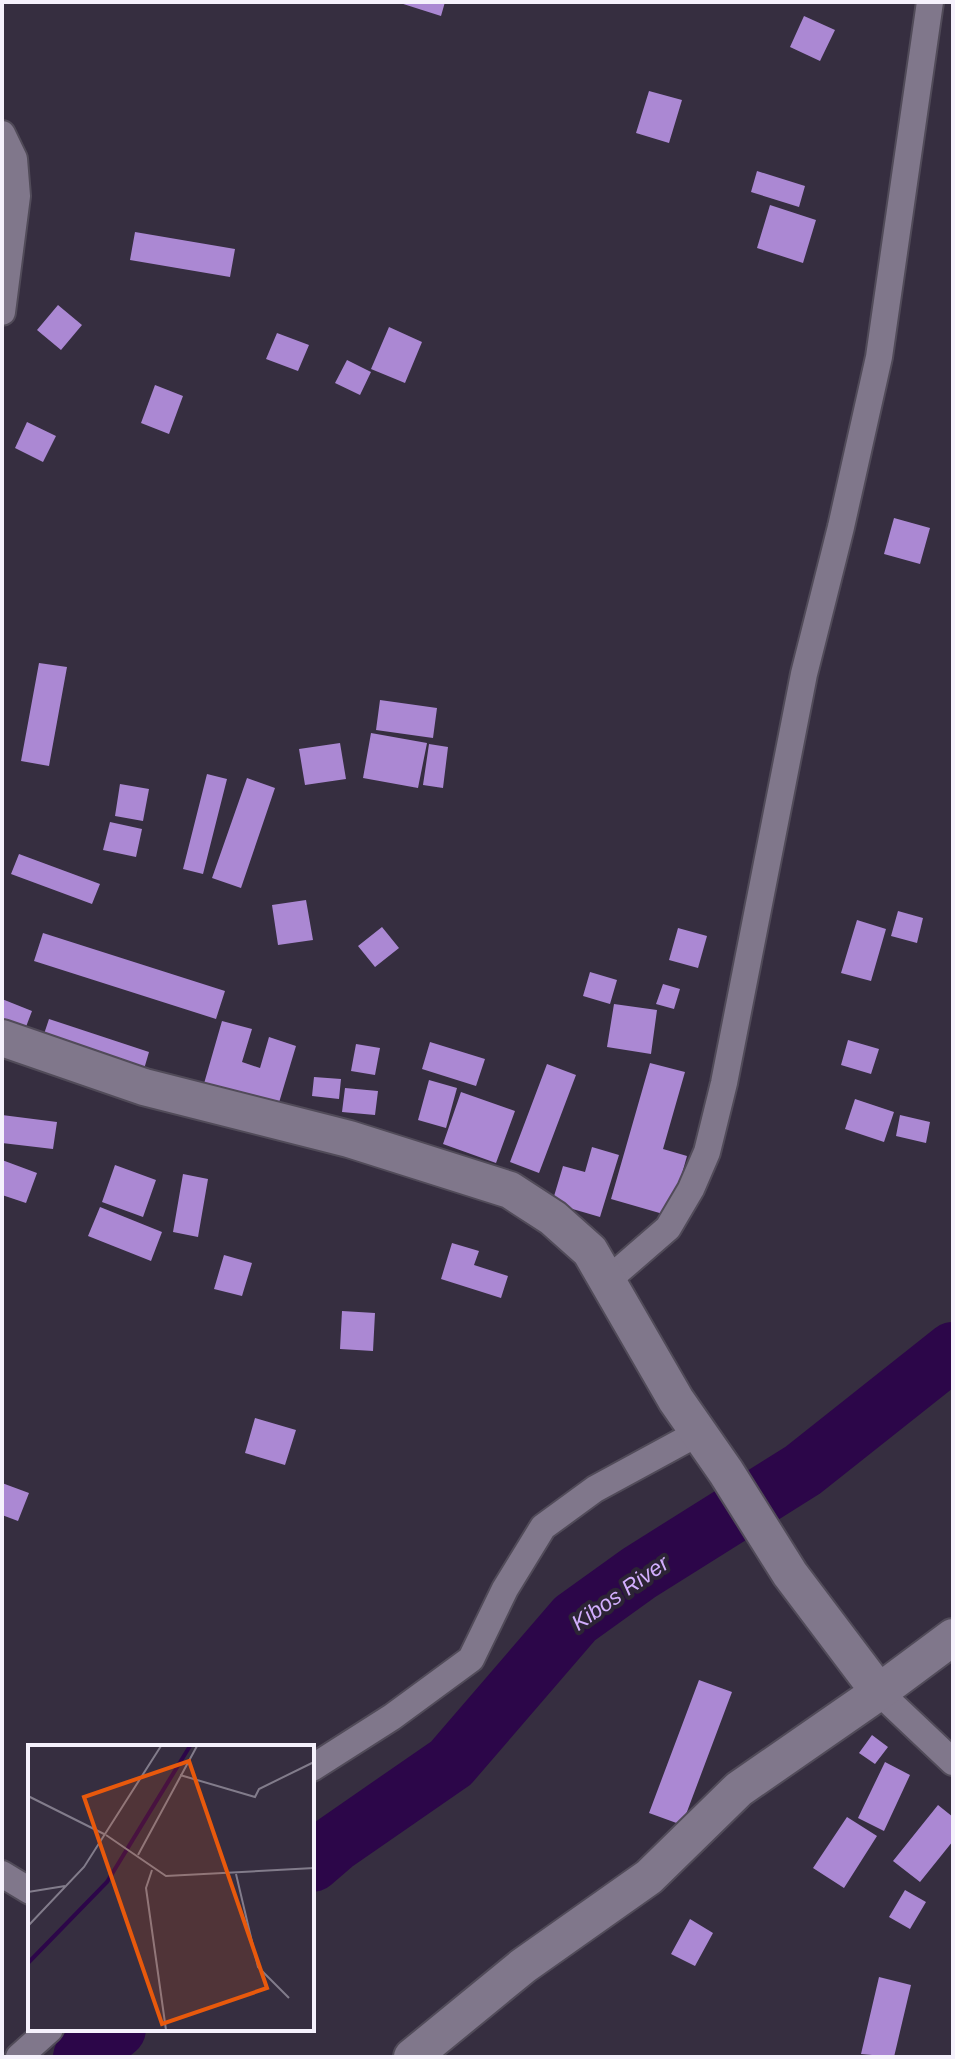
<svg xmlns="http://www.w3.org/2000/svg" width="955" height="2059" font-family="Arial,sans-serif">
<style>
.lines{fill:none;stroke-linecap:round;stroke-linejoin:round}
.river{stroke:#2c0649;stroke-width:58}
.building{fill:#ab88d3}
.minor-casing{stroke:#514b59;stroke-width:30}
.secondary-casing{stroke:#514b59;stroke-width:40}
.minor{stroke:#80778b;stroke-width:26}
.secondary{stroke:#80778b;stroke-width:36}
.labels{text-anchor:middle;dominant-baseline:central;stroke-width:8;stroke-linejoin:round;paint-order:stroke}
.water-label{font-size:22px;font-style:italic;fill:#d2aefd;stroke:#2c2435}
.inset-river{fill:none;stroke:#2c0649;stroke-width:4}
.inset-road{fill:none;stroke:#827c8b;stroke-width:2}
.view{fill:#e8590c;fill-opacity:0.15;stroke:#e8590c;stroke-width:4}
.inset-edge{fill:none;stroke:#f5f1fc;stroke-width:4}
</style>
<rect width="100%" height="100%" fill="#362e40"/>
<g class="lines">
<path class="river" d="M312 1863 334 1844 451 1763 575 1619 639 1573 803 1470 953 1351
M82 2057 117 2029"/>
</g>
<path class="building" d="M397 2H445L441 16Z
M804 16 835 30 820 61 790 47Z
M649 91 682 100 669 143 636 133Z
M757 171 805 186 799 207 751 192Z
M770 205 816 220 803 263 757 248Z
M135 232 235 249 230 277 130 260Z
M58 305 82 325 61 350 37 330Z
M389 327 422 342 405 383 371 369Z
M277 333 309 345 298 371 266 359Z
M347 360 371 372 360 395 335 383Z
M155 385 183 396 169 434 141 423Z
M27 422 56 436 43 462 15 448Z
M894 518 930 528 920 564 884 554Z
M39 663 67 667 49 766 21 761Z
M380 700 437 708 433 738 376 730Z
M371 733 427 743 418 788 363 778Z
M340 743 346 779 305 785 299 749Z
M429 744 448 747 443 788 423 785Z
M207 774 227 779 203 874 183 869Z
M247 778 275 788 241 888 212 878Z
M120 784 149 789 143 821 115 816Z
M110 822 142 829 136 857 103 850Z
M19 854 100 884 92 904 11 874Z
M306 900 313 940 278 945 272 905Z
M898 911 923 918 917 943 891 936Z
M857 920 886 929 871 981 841 973Z
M382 927 399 948 375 967 358 946Z
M678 928 707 936 698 968 669 960Z
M43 933 225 991 216 1019 34 961Z
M590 972 617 980 610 1004 583 996Z
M663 984 680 989 674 1009 656 1004Z
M2 999 32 1011 21 1040 2 1033Z
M614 1004 657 1010 651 1054 607 1047Z
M49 1019 149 1052 142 1076 41 1043Z
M222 1021 252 1029 242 1062 260 1068 269 1037 296 1046 275 1116 201 1094Z
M848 1040 879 1049 871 1074 841 1065Z
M430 1042 485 1059 476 1086 422 1069Z
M356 1044 380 1048 375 1075 351 1071Z
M650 1063 685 1072 663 1149 687 1156 670 1216 611 1199Z
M547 1064 576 1075 539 1173 510 1162Z
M314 1077 341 1079 339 1099 312 1096Z
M429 1080 457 1088 446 1128 418 1120Z
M345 1088 378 1091 375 1115 342 1112Z
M461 1092 515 1111 496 1163 443 1144Z
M855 1099 894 1112 884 1142 845 1129Z
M2 1115 57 1122 53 1149 2 1143Z
M900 1115 930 1122 926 1143 896 1136Z
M592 1147 619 1155 600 1217 552 1203 563 1166 585 1172Z
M2 1160 37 1173 26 1203 2 1195Z
M115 1165 156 1180 143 1217 102 1202Z
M183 1174 208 1179 198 1237 173 1232Z
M100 1207 162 1232 151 1261 88 1236Z
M452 1243 479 1251 474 1265 508 1276 501 1298 441 1279Z
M224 1255 252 1263 242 1296 214 1289Z
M342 1311 375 1313 373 1351 340 1349Z
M255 1418 296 1430 285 1465 245 1453Z
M2 1483 29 1493 18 1521 2 1515Z
M699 1680 732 1692 682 1825 649 1813Z
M872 1735 888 1747 875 1764 859 1753Z
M885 1762 910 1775 884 1831 858 1818Z
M938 1805 953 1817V1841L920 1882 893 1861Z
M847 1817 877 1836 844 1888 813 1868Z
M905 1890 926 1902 910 1929 889 1917Z
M690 1919 713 1933 695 1966 671 1954Z
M879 1977 911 1985 894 2057 861 2054Z"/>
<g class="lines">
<defs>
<path id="minor" d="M2 134 14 159 17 196 2 312
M608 1280 668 1228 691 1189 707 1152 724 1083 804 674 841 527 879 357 930 2
M879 1692 953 1762
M312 1768 392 1717 471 1659 505 1589 543 1527 595 1489 698 1433
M2 1874 30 1891
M19 2057 50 2029"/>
<path id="secondary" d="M2 1038 144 1087 349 1139 510 1190 553 1218 590 1251 676 1400 726 1472 790 1574 879 1692
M412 2057 523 1966 649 1877 739 1789 879 1692 953 1637"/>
</defs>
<use href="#minor" class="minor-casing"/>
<use href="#secondary" class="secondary-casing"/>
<use href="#minor" class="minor"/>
<use href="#secondary" class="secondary"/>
</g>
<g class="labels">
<g class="water-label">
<text transform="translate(620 1593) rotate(-35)">Kibos River</text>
</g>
</g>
<g transform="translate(28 1745)">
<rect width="286" height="286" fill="#362e40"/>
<path class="inset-river" d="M0 218 79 137 162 1"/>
<path class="inset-road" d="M152 30 227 52 231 44 286 17M0 51 76 89M78 90 138 131 286 123M110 110 169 1M124 125 118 143 138 285M208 129 230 222 261 253M0 147 37 141M0 181 56 122 133 1"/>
<path class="view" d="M161 16 239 243 134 279 56 52Z"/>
<rect width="286" height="286" class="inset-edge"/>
</g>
<rect width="955" height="2059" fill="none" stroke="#f5f1fc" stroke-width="8"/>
</svg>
